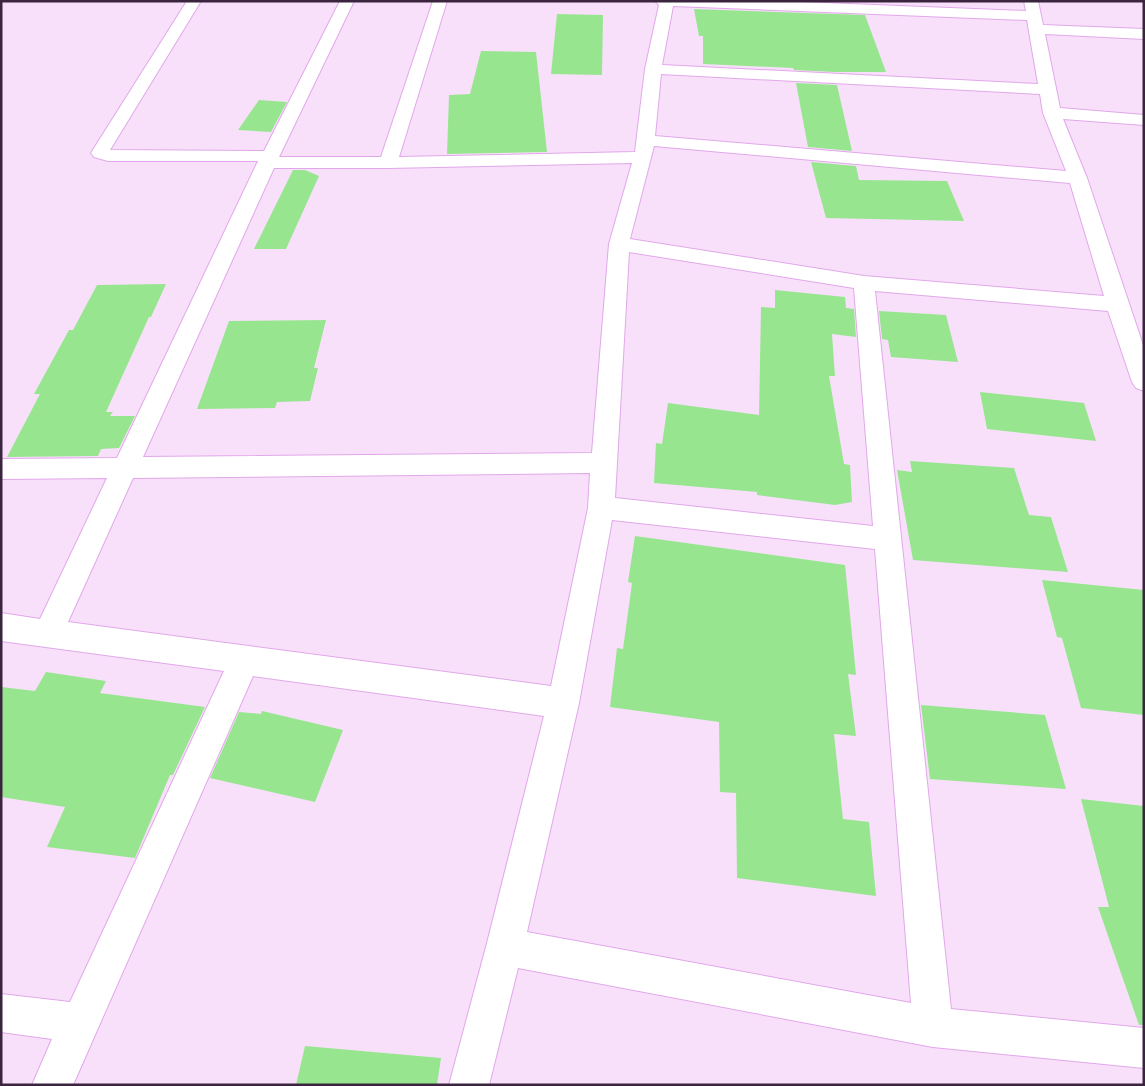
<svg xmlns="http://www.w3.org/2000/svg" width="1145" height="1086" font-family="Helvetica,sans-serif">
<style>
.building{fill:#97e68f}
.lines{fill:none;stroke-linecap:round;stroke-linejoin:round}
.minor-casing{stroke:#e1a8e9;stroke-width:2}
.minor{fill:#fff;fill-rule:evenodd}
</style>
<rect width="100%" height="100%" fill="#f8e0fb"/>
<path class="building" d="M694 9 865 15 886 72H834L794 70 793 68 703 64V36H699Z
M557 14 603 15 602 75 551 74Z
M481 51 536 52 547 152 447 154 449 95 470 94Z
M796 83 837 85 852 151 808 147Z
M259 100 287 102 271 132 238 130Z
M811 162 856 166 859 180 947 181 964 221 826 218Z
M293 170H305L319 176 286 249H254Z
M166 284 151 317H149L106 412H113L110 416H135L119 448 101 449 98 456 7 457 40 394H34L69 330H73L97 285Z
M775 290 845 297 846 308 854 309 856 337 832 334 835 376H829L844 464 850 465 852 502 835 505 757 495V492L654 483 656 443 662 444 668 403 759 415 761 307 775 308Z
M879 311 946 315 958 362 891 357 888 340 882 339Z
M326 320 314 368H318L310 401 277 402 275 408 197 409 229 321Z
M980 392 1084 403 1096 441 987 429Z
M910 461 1014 468 1029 515 1051 517 1068 572 913 560 897 470 912 472Z
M635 536 845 565 856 675 848 674 856 736 834 734 843 819 869 822 876 896 737 878 736 793 720 792 719 722 610 707 617 648 623 649 632 583 628 582Z
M1042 580 1144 590V715L1081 708 1062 638 1057 637Z
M46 672 106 681 100 693 205 707 173 775H170L135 858 47 847 65 807 1 797V687L35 691Z
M921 705 1045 715 1066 789 930 779Z
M262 711 343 730 315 802 210 778 239 712 261 714Z
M1081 799 1144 806V1025H1139L1098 907H1109Z
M305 1046 441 1058 437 1085H296Z"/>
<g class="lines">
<defs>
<path id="minor" d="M187 1H201L110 150 264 151 340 1H354L279 157H381L433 1H447L399 157 635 152 645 69 659 5 655 1H776L1026 11 1024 1H1038L1043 25 1144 29V39L1045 34 1060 108 1144 115V125L1063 119 1087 178 1144 348V391L1136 388 1132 382 1108 311 875 291 951 1009 1144 1028V1068L933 1047 518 968 489 1085H449L486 947 544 716 253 676 73 1085H32L52 1039 1 1032V994L70 1002 224 671 1 641V613L40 619 107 478 1 479V459L117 458 258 161H108L94 157 91 153ZM673 6 1027 20 1038 84 662 65ZM661 74 1040 94 1043 113 1066 171 655 136ZM654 146 1070 183 1104 296 864 276 630 239ZM632 163 609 244 592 453 143 457 274 168H388ZM629 252 854 288 873 526 615 498ZM590 473 588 508 551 686 68 622 133 478ZM612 520 875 549 911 1003 527 932 579 703Z"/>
</defs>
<use href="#minor" class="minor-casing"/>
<use href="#minor" class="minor"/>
</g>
<rect width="1145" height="1086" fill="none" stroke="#3b243e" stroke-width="5"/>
</svg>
